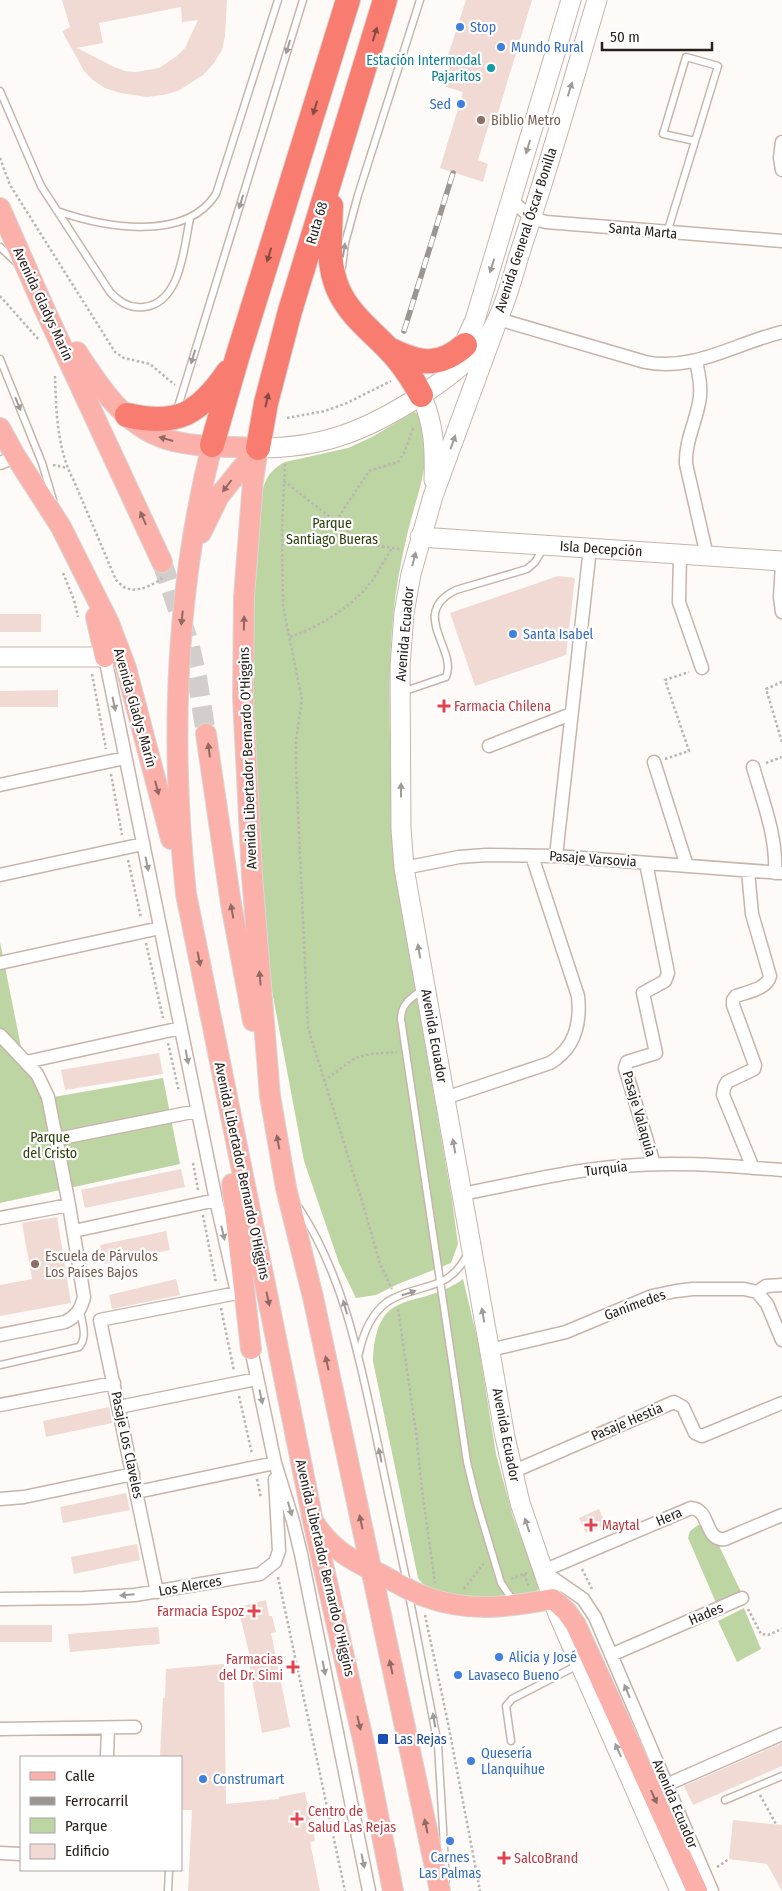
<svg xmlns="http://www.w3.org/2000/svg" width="782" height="1891" font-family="'Fira Sans Condensed',sans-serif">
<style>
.green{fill:#bcd5a2}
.building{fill:#f0dad3;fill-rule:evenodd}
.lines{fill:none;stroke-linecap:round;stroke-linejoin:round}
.primary-tunnel{stroke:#d3cecc;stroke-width:20;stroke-dasharray:20 10;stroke-linecap:butt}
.lane-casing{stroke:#c7b4ab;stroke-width:9}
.street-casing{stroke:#c7b4ab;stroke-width:15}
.secondary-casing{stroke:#c7b4ab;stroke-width:21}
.primary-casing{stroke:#d8d7d6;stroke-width:22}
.highway-casing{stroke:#d8d7d6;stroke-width:26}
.path{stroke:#bab5b2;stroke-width:2.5;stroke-dasharray:2.5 2.5;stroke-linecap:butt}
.lane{stroke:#fff;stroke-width:6}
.street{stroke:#fff;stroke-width:12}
.secondary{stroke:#fff;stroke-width:19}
.primary{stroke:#fbb1a9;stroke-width:20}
.highway{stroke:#f87d70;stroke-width:24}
.rail-casing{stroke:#9c9693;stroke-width:5.5}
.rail{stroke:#fff;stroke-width:4;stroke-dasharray:11;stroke-linecap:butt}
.oneway{fill:#864a42}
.oneway2{fill:#9e9b99}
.oneway3{fill:#926863}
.shop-dot{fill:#3f7fe0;stroke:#fff;stroke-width:2}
.culture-dot{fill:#0f9aa8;stroke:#fff;stroke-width:2}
.education-dot{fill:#8d6e63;stroke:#fff;stroke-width:2}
.health-dot{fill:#e0444e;stroke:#fff;stroke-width:2}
.transit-dot{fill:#1a4fb4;stroke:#fff;stroke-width:2}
.labels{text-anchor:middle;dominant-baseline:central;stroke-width:4.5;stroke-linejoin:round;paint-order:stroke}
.shop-label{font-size:14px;fill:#366cbe;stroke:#fff;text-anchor:start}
.culture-label{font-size:14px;fill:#0d838f;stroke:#fff;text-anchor:end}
.education-label{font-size:14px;fill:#785e54;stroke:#fff;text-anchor:start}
.street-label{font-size:14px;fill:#28201d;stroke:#fff}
.park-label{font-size:14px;fill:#2a3f0c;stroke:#fff}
.health-label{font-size:14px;fill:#be3a42;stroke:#fff;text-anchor:start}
.transit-label{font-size:14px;fill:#164399;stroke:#fff;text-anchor:start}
</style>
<rect width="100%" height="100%" fill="#fefaf8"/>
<path class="green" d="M414 412 417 413C435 446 421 483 412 516 406 537 402 558 398 579 389 633 389 688 390 742 391 799 393 855 402 912L452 1200 458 1244 451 1263 398 1284 376 1295 356 1298 339 1263 304 1161 269 975 252 728 253 590 263 488C267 476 273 468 285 462L348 448 372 437Z
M0 942 21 1047 27 1068 37 1082 42 1099 163 1078 180 1164 0 1203Z
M463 1279 478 1342 496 1454 513 1517 539 1583 538 1590 529 1595C502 1595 433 1603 418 1578L373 1361C376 1283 418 1312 463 1279Z
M698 1525H704L713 1533 742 1594 717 1605 688 1538 690 1531Z
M744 1608 761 1649 737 1662 718 1621Z"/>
<path class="building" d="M62 0H227L225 36 222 50 214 63 203 75 178 91 163 95 147 97 120 93 105 88 94 81 84 71 62 31 70 27ZM181 7 182 22 198 20 185 48 177 56 159 68 136 72 125 71 114 67 77 48 103 43 99 23Z
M466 0H532L498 113 492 114 478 160 488 164 483 182 440 168 463 92 443 86 450 66 444 68Z
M558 576 575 578 566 655 475 686 450 613Z
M0 614H41V632H0Z
M58 690V707H0V691Z
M159 1053 163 1074 65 1090 61 1070Z
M181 1169 185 1187 85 1208 81 1190Z
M57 1217 71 1303 0 1316V1285L32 1279 22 1223Z
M166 1231 170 1250 104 1264 100 1245Z
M176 1279 180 1295 112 1309 109 1295Z
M109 1407 112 1423 46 1437 43 1421Z
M126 1493 130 1510 63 1523 60 1507Z
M599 1509 606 1525 586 1533 579 1518Z
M137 1544 140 1560 74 1574 71 1557Z
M266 1600 269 1616H272L276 1632 271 1633 290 1727 262 1733 248 1658 250 1657 238 1607Z
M0 1625H52V1642H0Z
M158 1627 160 1644 70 1652 68 1634Z
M224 1664 226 1804 279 1799V1797L305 1792 315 1841 310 1842 320 1891H188L192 1810H181V1757H160L163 1698H165L166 1669Z
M782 1743V1766L693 1805 684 1786Z
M733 1820 782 1825V1891L767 1864 729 1859Z"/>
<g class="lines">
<path class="primary-tunnel" d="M162 562 189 643 197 677 206 734"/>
<defs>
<path id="lane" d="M0 91 41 186 110 292C119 302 130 309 144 307 181 303 184 247 190 218
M57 211C103 227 185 243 216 194L278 0
M667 233 718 66 686 57 663 134 695 141
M0 247 17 263
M342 267 345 243 358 195 420 0
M0 359 42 463 53 500
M177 410 303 0
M402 692 446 677C458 649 408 614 456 590L527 569 535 562 543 549
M422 990C411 998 401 1004 401 1019L467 1462 477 1503 501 1583 514 1602
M299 1208C342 1274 358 1351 374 1426 385 1479 396 1531 407 1583
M359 1353C363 1334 371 1314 387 1302 417 1282 449 1294 468 1253
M0 1365 79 1347C88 1337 82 1323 80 1311
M409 1595 438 1745 446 1880
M511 1741 506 1706 512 1699 578 1665
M725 1800 782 1776
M168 1891 169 1870"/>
<path id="street" d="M782 142 780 158 782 170
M512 201 532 218 546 222 782 241
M498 319 645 362C693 372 736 343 782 332
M696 361C699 375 702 389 699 403 695 424 685 442 686 464L707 556
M0 463 16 457
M680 554 679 602 702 668
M782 564 780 597 782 612
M105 657 216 1200 236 1288
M489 746 571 714
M654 762 687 866
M753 767C763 802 777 836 775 873
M0 785 125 758
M556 856 590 548
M646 863 668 973 665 981 643 993 656 1053 627 1062 625 1068 654 1164
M404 868 459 857 486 855 556 856 782 873
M748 871 752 914 770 976C767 989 747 992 736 996L733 1000V1005L755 1065 754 1069 727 1082 724 1088 723 1095 753 1168
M0 875 143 844
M0 963 160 928
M0 1035 37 1074 48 1097 69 1205 84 1297C81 1309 77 1316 65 1322L0 1335
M26 1062 181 1028
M445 1098 550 1063C575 1048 581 1024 578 996L532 856
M57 1139 197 1111
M462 1194C515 1184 569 1170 623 1166 676 1161 729 1166 782 1170
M0 1218 69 1205
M74 1231 216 1200
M757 1292 766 1286 782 1285
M100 1320 157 1592
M100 1320 237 1293
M250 1344 275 1463 293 1521 301 1554 369 1891
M490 1350 566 1332 652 1296 676 1291 693 1289H744L757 1292 767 1304 782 1340
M0 1405 114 1383
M119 1407 257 1379
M512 1472 674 1402 683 1407 695 1433 702 1436 782 1403
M137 1492 275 1463
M0 1499 24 1497 133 1474
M543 1571 691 1508C711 1509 704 1542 725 1539L782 1515
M544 1572 583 1599 595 1617 712 1891
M0 1599 84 1598 135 1595 260 1574 275 1562 279 1551 275 1479
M611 1655 742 1598
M0 1729 135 1727
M107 1757 108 1728
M666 1785 782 1734
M0 1853 21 1854"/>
<path id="secondary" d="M498 319 433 496 411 574 404 613 400 666 401 829 404 868 505 1437 520 1503 558 1614 680 1891
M458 357 475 320 571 0
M421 395C434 423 435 449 434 480
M258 448C286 448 313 445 340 436 384 422 464 374 489 335 506 308 513 273 523 243 550 163 573 81 597 0
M420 537 782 561
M0 657H105"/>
<path id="primary" d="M0 208 44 308 162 562
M77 352C99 386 125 426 166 439 195 448 228 446 258 448
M0 428 16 457 61 527 109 623 126 668 171 839
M212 445C175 592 170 744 186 894L313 1521 364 1744 393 1891
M258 448 253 481 244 597 243 698 252 876 270 1096 286 1188 313 1297 440 1891
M201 533 219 496 258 448
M96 617 105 657
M206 734 231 904 253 1021
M232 1184 251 1349
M316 1525C331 1549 353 1561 378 1573 394 1581 409 1591 426 1597 470 1613 508 1607 553 1599L567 1612 576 1625 697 1891"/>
<path id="highway" d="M331 206C330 233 327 264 338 289 350 317 376 334 395 356 405 368 414 381 421 395
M389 349C418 363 438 369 465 345
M127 415C177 427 200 413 228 372
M212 445 237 358 348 0
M258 448 266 403 290 311 385 0"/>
</defs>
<use href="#lane" class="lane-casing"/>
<use href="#street" class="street-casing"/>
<use href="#secondary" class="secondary-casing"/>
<use href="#primary" class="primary-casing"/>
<use href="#highway" class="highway-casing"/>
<path class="path" d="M0 158 10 185 115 352 124 358 150 364 175 385
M0 296 39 340
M55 376C56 410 57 450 74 481L116 580C119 582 122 587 126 588 137 593 154 585 162 578
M287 418 325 411 347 403 391 381
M285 464 282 529 283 606 302 700 296 740V768L308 1028 363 1204 380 1264 392 1289
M53 465 67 468
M284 481 365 544 400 549
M336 521 369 471 398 462 404 453 414 426
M63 573 74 600 78 617
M290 637C321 626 354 606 374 578 380 568 386 558 392 548
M92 674 106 749
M782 682 766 689 782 742
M665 759 689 751 665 680 689 672
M766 763 782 757
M111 774 122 835
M128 860 141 918
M146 943 163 1018
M168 1043 179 1092
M324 1081 355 1058 370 1054 397 1052
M193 1163 198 1190
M203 1215 216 1283
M221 1308 234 1371
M398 1309 416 1432 422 1490 435 1583
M239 1396 252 1454
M257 1479 261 1498
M582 1569 592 1589
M524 1574 529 1587
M278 1577 345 1891
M511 1579 527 1573
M464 1589 484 1563
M748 1609 761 1634 768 1635 782 1629
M425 1615 447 1718 480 1891
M760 1795 776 1824
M717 1867 729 1859"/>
<use href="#lane" class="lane"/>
<use href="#street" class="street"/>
<use href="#secondary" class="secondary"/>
<use href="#primary" class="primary"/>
<use href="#highway" class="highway"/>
<defs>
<path id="rail" d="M404 331 453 173"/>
</defs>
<use href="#rail" class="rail-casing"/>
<use href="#rail" class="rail"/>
</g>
<defs><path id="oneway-solid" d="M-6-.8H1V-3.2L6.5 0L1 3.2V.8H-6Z" transform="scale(1.25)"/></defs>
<g class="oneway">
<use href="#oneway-solid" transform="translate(375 34) rotate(-73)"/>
<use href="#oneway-solid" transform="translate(315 108) rotate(107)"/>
<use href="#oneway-solid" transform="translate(269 255) rotate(107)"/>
<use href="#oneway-solid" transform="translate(267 400) rotate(-77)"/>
</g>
<g class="oneway2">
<use href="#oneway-solid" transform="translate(288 47) rotate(107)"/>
<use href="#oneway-solid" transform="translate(570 89) rotate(-73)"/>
<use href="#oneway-solid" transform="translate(528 147) rotate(107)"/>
<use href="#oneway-solid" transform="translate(241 202) rotate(107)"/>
<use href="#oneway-solid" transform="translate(344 250) rotate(-81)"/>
<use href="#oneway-solid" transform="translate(492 266) rotate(107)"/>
<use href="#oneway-solid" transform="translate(193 357) rotate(107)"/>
<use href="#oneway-solid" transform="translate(18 404) rotate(68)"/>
<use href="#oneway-solid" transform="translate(453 442) rotate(-70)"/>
<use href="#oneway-solid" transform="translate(414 559) rotate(-76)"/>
<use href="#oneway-solid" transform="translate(114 704) rotate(78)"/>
<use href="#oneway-solid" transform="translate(401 790) rotate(-90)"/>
<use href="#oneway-solid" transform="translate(147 864) rotate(78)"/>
<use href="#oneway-solid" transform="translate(419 951) rotate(-100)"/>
<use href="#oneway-solid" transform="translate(187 1057) rotate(79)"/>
<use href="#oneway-solid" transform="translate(454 1146) rotate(-100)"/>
<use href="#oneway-solid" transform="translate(223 1233) rotate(77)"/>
<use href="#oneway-solid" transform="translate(409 1293) rotate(-17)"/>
<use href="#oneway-solid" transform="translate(345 1307) rotate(-106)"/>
<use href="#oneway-solid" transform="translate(483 1315) rotate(-100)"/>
<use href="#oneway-solid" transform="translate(261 1397) rotate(78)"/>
<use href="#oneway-solid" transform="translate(380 1455) rotate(-102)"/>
<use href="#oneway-solid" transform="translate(290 1509) rotate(74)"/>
<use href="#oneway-solid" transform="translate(527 1525) rotate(-108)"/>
<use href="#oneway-solid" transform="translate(127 1595) rotate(175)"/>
<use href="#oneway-solid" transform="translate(324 1668) rotate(79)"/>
<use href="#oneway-solid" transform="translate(627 1691) rotate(-113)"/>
<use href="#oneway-solid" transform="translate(434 1720) rotate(-100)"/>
<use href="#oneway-solid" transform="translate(618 1750) rotate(-114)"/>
<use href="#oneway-solid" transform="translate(363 1861) rotate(78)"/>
</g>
<g class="oneway3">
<use href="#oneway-solid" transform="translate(166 439) rotate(-164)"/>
<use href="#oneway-solid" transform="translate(227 486) rotate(127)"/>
<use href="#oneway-solid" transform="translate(143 518) rotate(-114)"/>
<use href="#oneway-solid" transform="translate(182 618) rotate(96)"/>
<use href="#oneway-solid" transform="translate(244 623) rotate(-89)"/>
<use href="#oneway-solid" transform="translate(209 750) rotate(-97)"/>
<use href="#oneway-solid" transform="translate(157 788) rotate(75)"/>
<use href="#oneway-solid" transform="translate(232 911) rotate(-100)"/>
<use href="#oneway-solid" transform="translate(199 959) rotate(79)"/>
<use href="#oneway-solid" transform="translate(260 978) rotate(-95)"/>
<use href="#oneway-solid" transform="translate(278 1142) rotate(-100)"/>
<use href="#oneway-solid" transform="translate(268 1299) rotate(78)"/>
<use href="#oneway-solid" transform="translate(327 1363) rotate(-102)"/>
<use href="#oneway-solid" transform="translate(361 1522) rotate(-102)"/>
<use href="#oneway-solid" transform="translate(391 1667) rotate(-102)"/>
<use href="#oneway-solid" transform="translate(359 1723) rotate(77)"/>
<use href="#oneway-solid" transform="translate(654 1797) rotate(66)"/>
<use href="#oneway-solid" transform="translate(426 1826) rotate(-102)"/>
</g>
<g class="shop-dot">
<circle cx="460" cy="27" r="5"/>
<circle cx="501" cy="47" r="5"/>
<circle cx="461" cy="104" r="5"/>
<circle cx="513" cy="634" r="5"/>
<circle cx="499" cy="1657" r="5"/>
<circle cx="458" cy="1675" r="5"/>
<circle cx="471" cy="1761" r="5"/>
<circle cx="203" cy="1779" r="5"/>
<circle cx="450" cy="1841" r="5"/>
</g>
<circle class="culture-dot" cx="491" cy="68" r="5"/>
<g class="education-dot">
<circle cx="481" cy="120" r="5"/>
<circle cx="35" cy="1264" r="5"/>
</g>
<g class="health-dot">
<path d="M441.5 698.5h5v5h5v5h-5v5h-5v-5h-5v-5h5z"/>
<path d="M588.5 1517.5h5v5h5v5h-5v5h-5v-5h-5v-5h5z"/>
<path d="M251.5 1603.5h5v5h5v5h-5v5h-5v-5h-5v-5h5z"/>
<path d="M290.5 1659.5h5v5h5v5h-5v5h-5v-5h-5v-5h5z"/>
<path d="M294.5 1811.5h5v5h5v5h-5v5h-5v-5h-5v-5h5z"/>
<path d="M501.5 1850.5h5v5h5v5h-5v5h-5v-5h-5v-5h5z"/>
</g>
<rect class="transit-dot" x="377" y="1733" width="12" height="12" rx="2.5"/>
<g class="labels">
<g class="shop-label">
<text x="470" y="27">Stop</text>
<text x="511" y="47">Mundo Rural</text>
<text x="451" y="104" text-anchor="end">Sed</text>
<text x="523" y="634">Santa Isabel</text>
<text x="509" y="1657">Alicia y José</text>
<text x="468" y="1675">Lavaseco Bueno</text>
<text x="481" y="1753">Quesería<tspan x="481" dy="16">Llanquihue</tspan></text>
<text x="213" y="1779">Construmart</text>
<text x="450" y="1857" text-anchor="middle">Carnes<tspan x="450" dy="16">Las Palmas</tspan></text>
</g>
<g class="culture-label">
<text x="481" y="60">Estación Intermodal<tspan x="481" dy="16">Pajaritos</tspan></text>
</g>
<g class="education-label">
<text x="491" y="120">Biblio Metro</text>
<text x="45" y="1256">Escuela de Párvulos<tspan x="45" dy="16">Los Países Bajos</tspan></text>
</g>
<g class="street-label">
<text transform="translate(317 223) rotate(-73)">Ruta 68</text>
<text transform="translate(526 230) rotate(-72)">Avenida General Óscar Bonilla</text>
<text transform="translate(643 231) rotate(5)">Santa Marta</text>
<text transform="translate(43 304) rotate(65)">Avenida Gladys Marín</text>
<text transform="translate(601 549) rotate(4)">Isla Decepción</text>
<text transform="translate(405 634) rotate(-85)">Avenida Ecuador</text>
<text transform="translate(135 708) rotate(74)">Avenida Gladys Marín</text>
<text transform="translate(248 758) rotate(-92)">Avenida Libertador Bernardo O'Higgins</text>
<text transform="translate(593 859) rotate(4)">Pasaje Varsovia</text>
<text transform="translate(434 1036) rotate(80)">Avenida Ecuador</text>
<text transform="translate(639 1114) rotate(74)">Pasaje Valaquia</text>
<text transform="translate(606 1169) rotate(-7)">Turquía</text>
<text transform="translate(242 1171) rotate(78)">Avenida Libertador Bernardo O'Higgins</text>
<text transform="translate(635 1305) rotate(-20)">Ganímedes</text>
<text transform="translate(627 1422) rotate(-23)">Pasaje Hestia</text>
<text transform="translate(506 1435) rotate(79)">Avenida Ecuador</text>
<text transform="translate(127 1445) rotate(78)">Pasaje Los Claveles</text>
<text transform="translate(669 1517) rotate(-23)">Hera</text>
<text transform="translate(325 1568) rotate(77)">Avenida Libertador Bernardo O'Higgins</text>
<text transform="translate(190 1586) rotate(-10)">Los Alerces</text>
<text transform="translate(706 1614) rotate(-23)">Hades</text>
<text transform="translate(675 1804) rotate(67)">Avenida Ecuador</text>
</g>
<g class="park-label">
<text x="332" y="523">Parque<tspan x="332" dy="16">Santiago Bueras</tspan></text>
<text x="50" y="1137">Parque<tspan x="50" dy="16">del Cristo</tspan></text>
</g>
<g class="health-label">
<text x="454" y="706">Farmacia Chilena</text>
<text x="602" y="1525">Maytal</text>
<text x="244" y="1611" text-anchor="end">Farmacia Espoz</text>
<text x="283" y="1659" text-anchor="end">Farmacias<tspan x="283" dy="16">del Dr. Simi</tspan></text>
<text x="308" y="1811">Centro de<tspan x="308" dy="16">Salud Las Rejas</tspan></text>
<text x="514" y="1858">SalcoBrand</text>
</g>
<g class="transit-label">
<text x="394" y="1739">Las Rejas</text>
</g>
</g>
<rect x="20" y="1756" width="162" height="115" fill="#ffffff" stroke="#a9a6a5"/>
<rect x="30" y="1772" width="25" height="8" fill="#fbb1a9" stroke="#a9a6a5"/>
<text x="65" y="1781" font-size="15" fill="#28201d">Calle</text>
<rect x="30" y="1797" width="25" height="8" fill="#9c9693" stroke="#a9a6a5"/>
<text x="65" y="1806" font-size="15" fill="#28201d">Ferrocarril</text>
<rect x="30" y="1818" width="25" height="15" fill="#bcd5a2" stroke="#a9a6a5"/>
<text x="65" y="1831" font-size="15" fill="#28201d">Parque</text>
<rect x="30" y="1844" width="25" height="15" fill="#f0dad3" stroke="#a9a6a5"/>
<text x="65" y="1856" font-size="15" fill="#28201d">Edificio</text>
<path d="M602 42v8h110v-8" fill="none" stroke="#28201d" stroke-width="2.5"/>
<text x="610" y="42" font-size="15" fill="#28201d" stroke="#ffffff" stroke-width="4" paint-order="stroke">50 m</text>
</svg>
